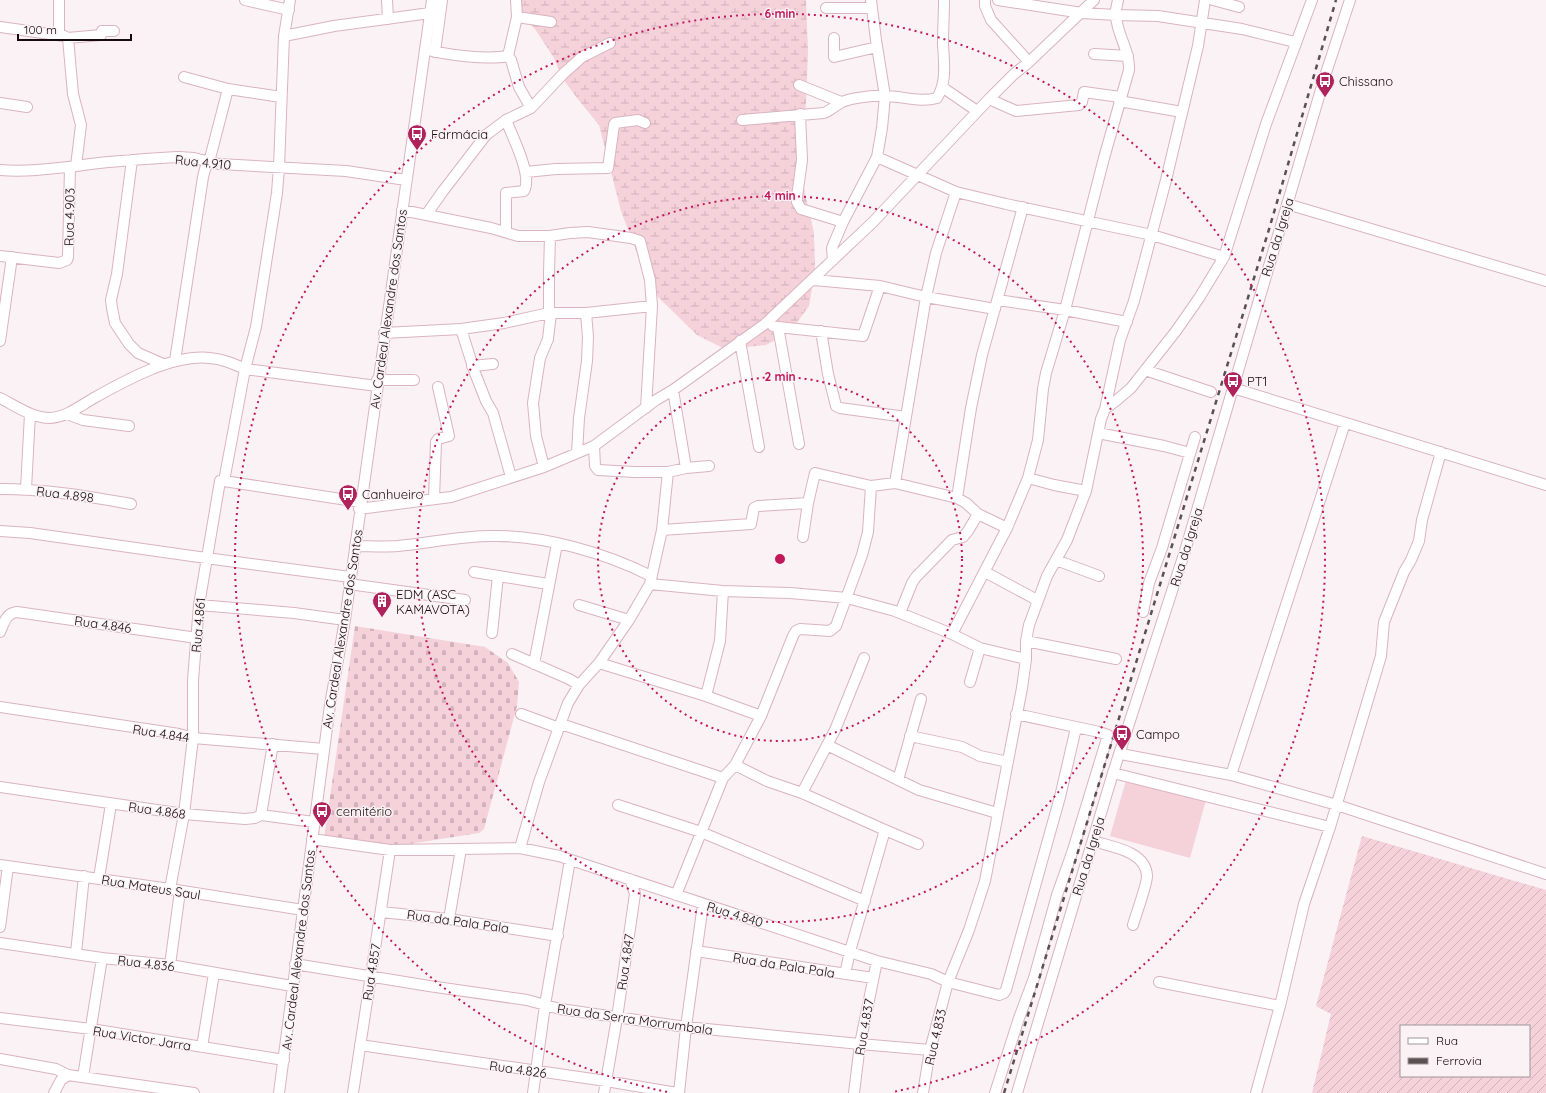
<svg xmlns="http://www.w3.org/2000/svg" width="1546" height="1093" font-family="Quicksand,sans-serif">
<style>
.wetland{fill:url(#wetland-marsh)}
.cemetery{fill:url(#cemetery-stones)}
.garden{fill:url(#garden-furrows);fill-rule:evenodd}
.pitch{fill:#f5d1da}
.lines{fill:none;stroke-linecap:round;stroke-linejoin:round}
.minor-casing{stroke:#dab4be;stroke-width:12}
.minor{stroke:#fff;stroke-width:10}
.rail{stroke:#5b5053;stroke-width:2.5;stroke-dasharray:5 5;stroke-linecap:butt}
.ring{fill:none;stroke:#c2185b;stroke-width:2;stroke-dasharray:2 4}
.labels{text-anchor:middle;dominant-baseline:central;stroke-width:3;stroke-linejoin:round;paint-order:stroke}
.poi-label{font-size:13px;fill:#180b0f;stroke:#faf2f4;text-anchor:start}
.street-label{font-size:13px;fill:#180b0f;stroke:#faf2f4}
.centre{fill:#c2185b;stroke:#faf2f4;stroke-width:2}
.ring-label{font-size:12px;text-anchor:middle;font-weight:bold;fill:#c2185b;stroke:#faf2f4;stroke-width:3;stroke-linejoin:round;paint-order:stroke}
</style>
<defs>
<pattern id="wetland-marsh" width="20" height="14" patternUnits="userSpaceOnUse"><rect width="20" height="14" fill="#f5d1da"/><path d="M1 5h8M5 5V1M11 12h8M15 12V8" fill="none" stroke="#d1b2ba"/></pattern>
<pattern id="cemetery-stones" width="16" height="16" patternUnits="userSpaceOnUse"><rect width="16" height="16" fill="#f5d1da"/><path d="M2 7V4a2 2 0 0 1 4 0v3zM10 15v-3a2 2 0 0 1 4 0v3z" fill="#d1b2ba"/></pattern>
<pattern id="garden-furrows" width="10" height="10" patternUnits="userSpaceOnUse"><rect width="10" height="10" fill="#f5d1da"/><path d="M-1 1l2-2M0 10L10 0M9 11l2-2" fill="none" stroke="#d1b2ba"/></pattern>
</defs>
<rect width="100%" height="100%" fill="#faf2f4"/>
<path class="wetland" d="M510 0H806L808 52 806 104 798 162 814 233 815 270 809 306 790 332 766 345 725 349 697 335 658 297 640 261 621 211 599 125 577 98 563 79 554 58 535 29 511 4Z"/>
<path class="cemetery" d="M355 626 485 647 508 663 519 682 517 706 484 829 479 833 396 846 324 838Z"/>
<path class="garden" d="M1362 836 1546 890V1093H1312L1331 1014 1316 1006ZM1401 1026H1529V1076H1401Z"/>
<path class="pitch" d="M1127 777 1206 800 1190 858 1110 836Z"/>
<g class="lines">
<defs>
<path id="minor" d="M59 0V35
M245 0 289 10
M387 0 388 19
M985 0V6L991 20 1029 62
M998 0 1082 13 1116 15 1158 16 1242 29 1295 42
M1213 0 1239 7
M826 8H872
M517 17 551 22
M0 27 64 36 68 38 73 94 81 125 76 166
M284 36 334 26 430 13
M68 38 101 35 102 31H114
M834 38V57L877 47
M425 49C445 55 487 60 508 56L511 60 519 87 531 108
M435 52 442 0
M1094 54 1128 56
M508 56 517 17 516 0
M184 77 228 89 281 97
M799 85 841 102
M942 87 977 111
M989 99 1016 111 1079 105 1082 102 1084 92 1120 97
M1119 101 1182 112
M0 103 27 107
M800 114 802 160 797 197V202L801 209 843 222
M742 120 824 113C831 110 836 105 842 102 851 98 875 95 885 96 902 96 920 103 937 98 947 82 944 63 943 44 943 29 944 15 944 0
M877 157 956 192 1006 204 1152 235 1224 257
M132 160 117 274 111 300 112 308 115 323 129 344 138 353 163 364
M0 170C26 172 50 169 76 166 110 161 145 159 179 157L194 158 219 164 346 171 406 180
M526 172 556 169 608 168 614 125 615 123 638 120 645 123
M1287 204 1546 281
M402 210 491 228 518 236H550L570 233 588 232 631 238 640 241 650 280 652 306 646 408
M426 215 443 191 486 135 506 120 531 108 563 74 582 57 610 43
M506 231V193L524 191C533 176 512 136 506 120
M0 256 59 263 67 260 68 257 70 167
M833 260 832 248 834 243 843 222 877 157 882 128 885 96 876 40 871 0
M814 280 880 286 926 297 995 309
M998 300 1065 310 1127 322
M549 313V274L550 236
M773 326 778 327 799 444
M778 327 863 336 880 286
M461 329 475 373 486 401 493 413 511 477
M821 331 828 374 836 406 840 408 906 417
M384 333 461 329 504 323 549 313H586L652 306
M0 341 12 257
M740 341 759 447
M175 361 203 177 205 169 209 162 228 89
M472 366 493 364
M1145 370 1211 392
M377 380H414
M1233 388 1546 485
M673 390 686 468
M0 398C16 406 32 418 50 418 67 417 80 406 94 398 126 380 173 354 210 358 223 359 234 364 245 369L377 386
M1105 409 1117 400 1131 388 1176 331 1199 298 1224 257 1266 124 1312 0
M67 414 83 420 129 426
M1098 433 1164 446 1190 453
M594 446 595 466 598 470 635 472H668L686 468 709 466
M577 453 579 418 587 361 588 337 586 313
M544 467 536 436 533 403 540 358 548 339 551 313
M1028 478 1054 485 1086 491
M224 481 360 502
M895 483 957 498 966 503 978 514 1007 528
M0 489C44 489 87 496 131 504
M26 489 30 414
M957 498 971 408 982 355 1023 207
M434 499 436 442 438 439 449 436 438 387
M359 509 451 497 544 467 594 446 656 400 673 390 765 324 873 222 989 99 1014 74 1029 62 1094 0
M662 530 751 524 754 508 758 506 808 503
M0 531 30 533 206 558 350 577
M803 537 808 503 815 473 871 486
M355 546C369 546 384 547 398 546 429 543 460 536 492 536 543 535 606 553 651 576
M1056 560 1099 576
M474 572 548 584
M985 572 1037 600
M349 584 465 600
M650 584 723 591 790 593 847 598 895 611 952 634 980 648 1026 659
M199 605 294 613 345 620
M579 605 629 620
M1143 612 1149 583 1162 548 1195 437
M900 613 912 583 916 577 952 540 963 537 968 531 978 514
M0 632C4 623 6 613 17 612L197 638
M492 633 498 576
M952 634 1007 528 1028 478 1038 440 1043 389 1046 373 1065 310 1104 158 1129 70C1130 50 1117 35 1116 16 1115 11 1117 5 1118 0
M1026 641 1116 659
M512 654 569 679 579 685
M599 663 706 696 761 716
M534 664 557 544
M970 682 980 648
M706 696 720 641 723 591
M0 707 179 734 193 738 324 749
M521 714 559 728
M561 724 723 778
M910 736 962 747 980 756 1008 762
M827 745 919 790 997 813
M1121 754 1231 775 1337 805 1546 874
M735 765 767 781 802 793 885 830 918 844
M1113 773 1330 827
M1231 775 1345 423
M898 780 921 699
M0 787 184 814 245 819 255 818 261 815 314 822
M802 793 835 730 864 658
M618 805 701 832 865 901
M261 815 273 744
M312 839 390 850 520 848 559 856 877 961 931 974 948 982 999 995 1004 993 1006 990 1060 797 1076 728
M1093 841C1112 847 1146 851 1147 876 1147 885 1136 914 1133 925
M520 848 539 782 568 703 579 685 599 663 629 620 650 584 662 530 668 472
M0 865 170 889 303 910
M99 878 111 804
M170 889 184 814 193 738V680L199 605 220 481H224L245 369 256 327 277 193 279 167 284 36 290 0
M676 895 723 778 735 765 761 716 793 636 796 631 800 629 830 631 836 626 862 555 868 532 871 486 895 483 926 297 936 253 956 192
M381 912 449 919 558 936
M449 919 461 849
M0 927 8 866
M0 943 102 958 170 965 292 986
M696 951 873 978
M76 953 84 876
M295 964 429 986 527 1000 560 1009 686 1027 860 1044 930 1050
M170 965 180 891
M845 974 850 951 885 830
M1159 982 1280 1006
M0 1018 91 1029 284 1060
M360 1045 606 1081 677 1093
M202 1047 214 973
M0 1059 56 1069 68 1075 194 1093
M83 1077 102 958
M54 1093 61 1080 68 1075
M279 1093 330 705 345 620 432 0
M353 1093 390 850
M533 1093 545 1005 570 860
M604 1093 617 1018 635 894 630 879
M679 1093 686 1027 703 904
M854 1093 860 1044 877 961
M923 1093 930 1050 948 982 969 930 985 881 1022 688 1026 659V641L1029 625 1047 576 1067 540 1086 491 1101 419 1105 409 1120 340 1134 301 1166 180 1198 46 1205 0
M995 1093 1019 1018 1034 978 1057 895 1072 853 1108 735 1099 732 1016 714
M1017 1093 1113 773 1185 551 1325 76 1350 0
M1256 1093 1280 1006 1304 904 1330 827 1381 656 1384 622 1404 572 1411 560 1419 541 1422 520 1441 452"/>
</defs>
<use href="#minor" class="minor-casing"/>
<use href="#minor" class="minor"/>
<path class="rail" d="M1004 1093 1270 226 1336 0"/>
</g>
<g class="ring">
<circle cx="780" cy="559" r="182"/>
<circle cx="780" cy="559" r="363"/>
<path d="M667 1092A545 545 0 1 1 893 1092"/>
</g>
<defs>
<symbol id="bus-pin" viewBox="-11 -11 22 30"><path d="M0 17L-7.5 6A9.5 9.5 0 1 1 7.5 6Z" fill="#af225c" stroke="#faf2f4"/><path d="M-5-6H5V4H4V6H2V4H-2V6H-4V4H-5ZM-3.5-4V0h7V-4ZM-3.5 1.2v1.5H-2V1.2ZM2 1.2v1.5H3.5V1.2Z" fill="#fff"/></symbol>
<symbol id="building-pin" viewBox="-11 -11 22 30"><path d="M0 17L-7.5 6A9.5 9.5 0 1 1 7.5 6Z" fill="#af225c" stroke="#faf2f4"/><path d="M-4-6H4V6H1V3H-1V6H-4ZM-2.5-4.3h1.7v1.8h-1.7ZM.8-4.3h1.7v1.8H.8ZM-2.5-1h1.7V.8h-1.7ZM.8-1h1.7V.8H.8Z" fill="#fff"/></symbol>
</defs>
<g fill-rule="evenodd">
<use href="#bus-pin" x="1314" y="70" width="22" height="30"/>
<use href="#bus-pin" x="406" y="123" width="22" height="30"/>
<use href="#bus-pin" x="1222" y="370" width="22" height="30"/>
<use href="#bus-pin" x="337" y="483" width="22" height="30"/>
<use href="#building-pin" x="371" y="590" width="22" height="30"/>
<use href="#bus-pin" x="1111" y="723" width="22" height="30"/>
<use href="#bus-pin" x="311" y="800" width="22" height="30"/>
</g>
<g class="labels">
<g class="poi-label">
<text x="1339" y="81">Chissano</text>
<text x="431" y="134">Farmácia</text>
<text x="1247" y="381">PT1</text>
<text x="362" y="494">Canhueiro</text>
<text x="396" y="594">EDM (ASC<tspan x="396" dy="15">KAMAVOTA)</tspan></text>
<text x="1136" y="734">Campo</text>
<text x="336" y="811">cemitério</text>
</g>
<g class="street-label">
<text transform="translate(203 162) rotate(6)">Rua 4.910</text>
<text transform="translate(69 217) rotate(-89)">Rua 4.903</text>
<text transform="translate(1277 237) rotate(-73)">Rua da Igreja</text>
<text transform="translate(388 309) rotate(-82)">Av. Cardeal Alexandre dos Santos</text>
<text transform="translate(65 494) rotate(7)">Rua 4.898</text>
<text transform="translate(1186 547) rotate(-73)">Rua da Igreja</text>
<text transform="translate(103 624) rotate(8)">Rua 4.846</text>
<text transform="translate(198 625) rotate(-85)">Rua 4.861</text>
<text transform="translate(342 629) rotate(-81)">Av. Cardeal Alexandre dos Santos</text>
<text transform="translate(161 733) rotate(9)">Rua 4.844</text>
<text transform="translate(157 810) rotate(8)">Rua 4.868</text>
<text transform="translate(1088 856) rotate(-73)">Rua da Igreja</text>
<text transform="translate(151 887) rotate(9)">Rua Mateus Saul</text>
<text transform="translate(735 914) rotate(17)">Rua 4.840</text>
<text transform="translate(458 921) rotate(8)">Rua da Pala Pala</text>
<text transform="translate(298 950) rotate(-83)">Av. Cardeal Alexandre dos Santos</text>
<text transform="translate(625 962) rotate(-82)">Rua 4.847</text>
<text transform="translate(146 963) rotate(7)">Rua 4.836</text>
<text transform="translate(784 965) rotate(9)">Rua da Pala Pala</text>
<text transform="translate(371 972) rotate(-81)">Rua 4.857</text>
<text transform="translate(635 1019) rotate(8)">Rua da Serra Morrumbala</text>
<text transform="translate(864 1027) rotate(-80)">Rua 4.837</text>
<text transform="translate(935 1037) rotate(-77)">Rua 4.833</text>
<text transform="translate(142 1038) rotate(9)">Rua Victor Jarra</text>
<text transform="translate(518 1069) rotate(8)">Rua 4.826</text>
</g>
</g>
<circle cx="780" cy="559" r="6" class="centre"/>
<g class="ring-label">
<text x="780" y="18">6 min</text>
<text x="780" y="200">4 min</text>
<text x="780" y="381">2 min</text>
</g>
<rect x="1400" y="1025" width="130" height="52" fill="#faf2f4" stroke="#a09698"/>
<rect x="1408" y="1038" width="20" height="6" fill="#ffffff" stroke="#a09698"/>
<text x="1436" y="1045" font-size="12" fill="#180b0f">Rua</text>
<rect x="1408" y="1058" width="20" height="6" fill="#5b5053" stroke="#a09698"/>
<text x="1436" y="1065" font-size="12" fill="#180b0f">Ferrovia</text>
<path d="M18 34v6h113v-6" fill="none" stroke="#180b0f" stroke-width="2"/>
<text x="24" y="34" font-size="12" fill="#180b0f" stroke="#faf2f4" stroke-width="3" paint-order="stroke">100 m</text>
</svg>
